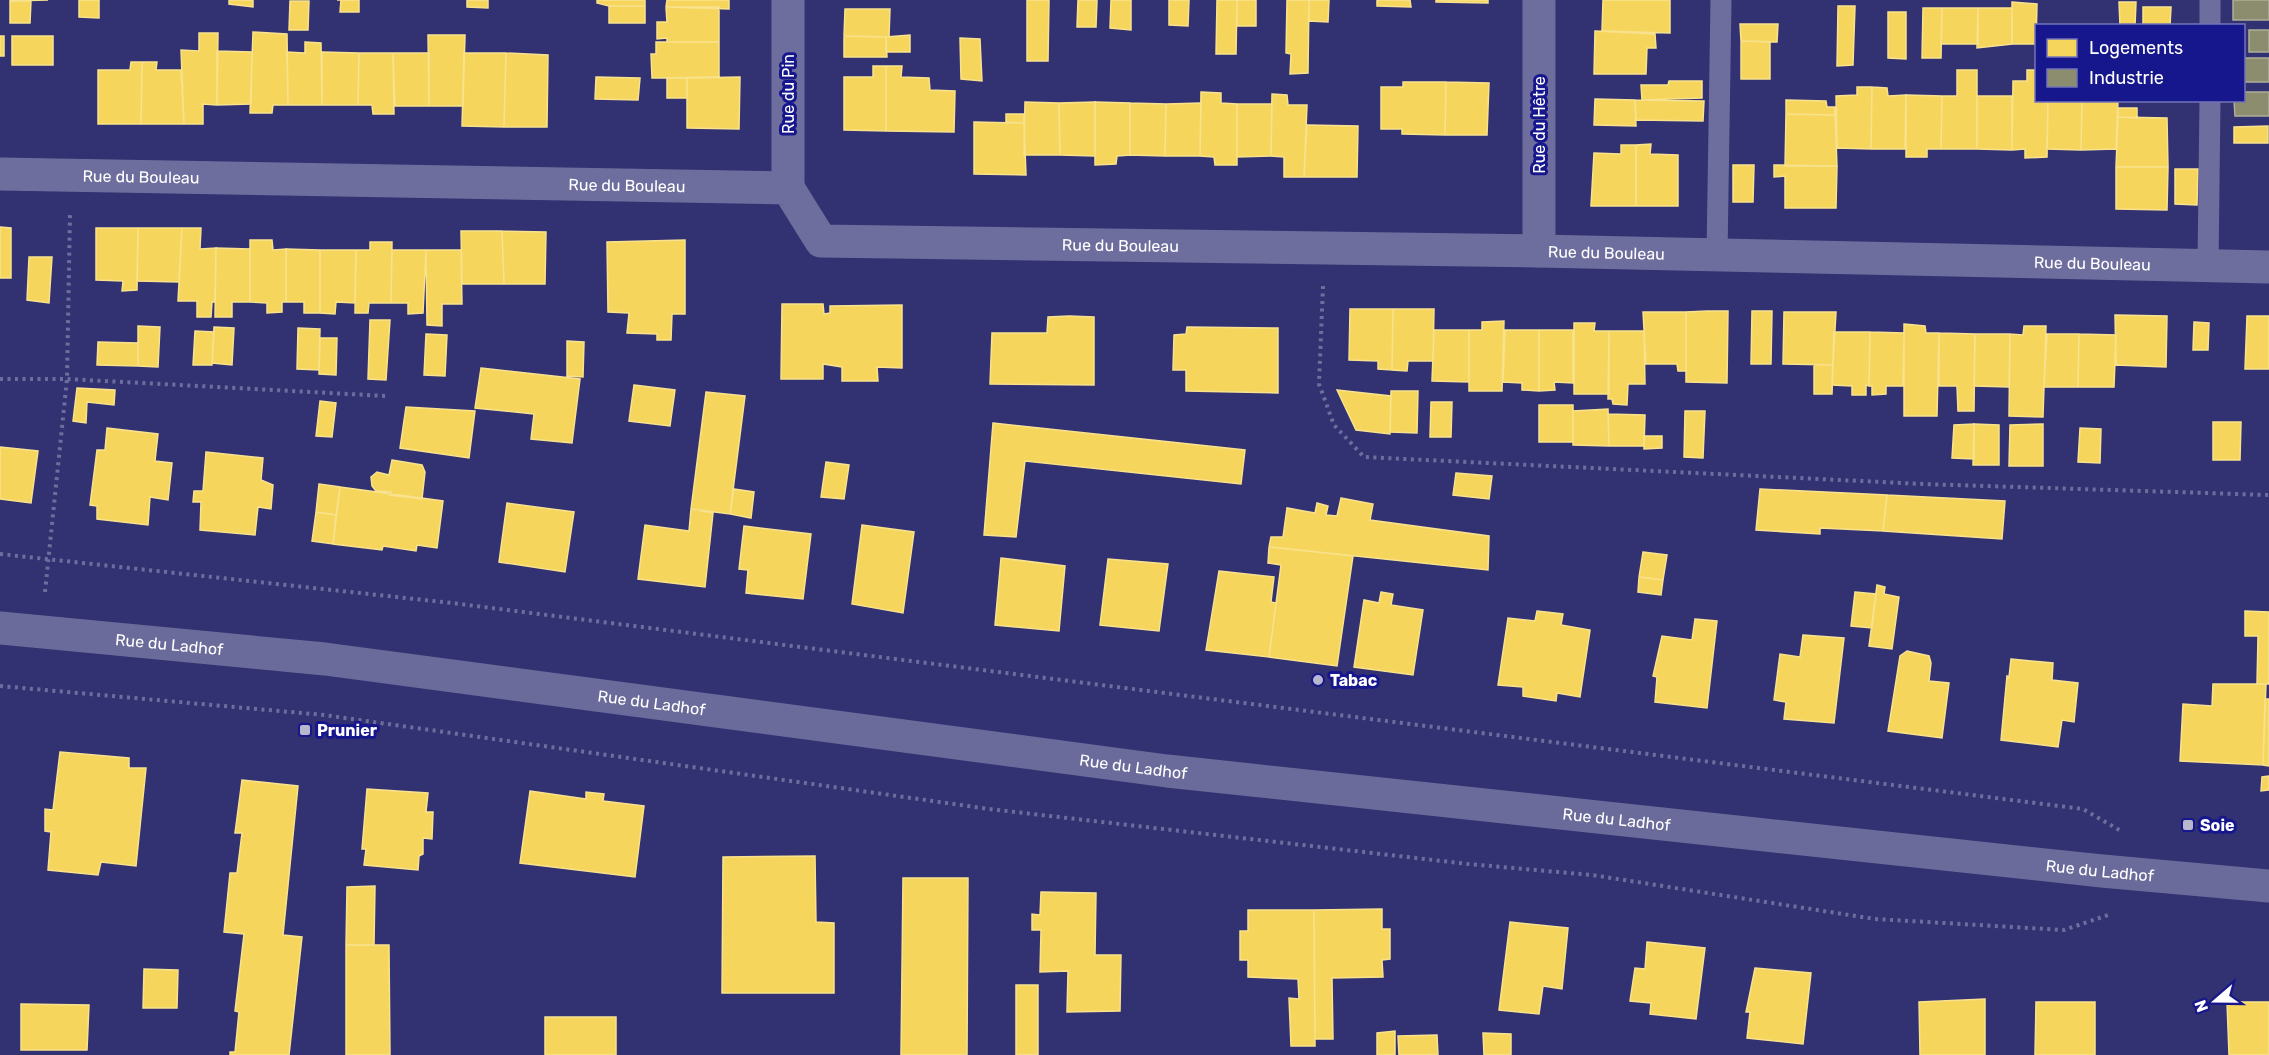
<svg xmlns="http://www.w3.org/2000/svg" width="2269" height="1055" font-family="Rubik,sans-serif">
<style>
.homes{fill:#f6d55c;stroke:#f9e28d;stroke-width:1.5}
.industry{fill:#8c8c6e;stroke:#aeae9a;stroke-width:1.5}
.lines{fill:none;stroke-linecap:round;stroke-linejoin:round}
.path{stroke:#6e6e9e;stroke-width:4;stroke-dasharray:3 4.5;stroke-linecap:butt}
.service{stroke:#6e6e9e;stroke-width:21}
.minor{stroke:#6e6e9e;stroke-width:33}
.secondary{stroke:#6b6b9b;stroke-width:33}
.poi-dot{fill:#b7b7ce;stroke:#17178d;stroke-width:2}
.labels{text-anchor:middle;dominant-baseline:central;stroke-width:6;stroke-linejoin:round;paint-order:stroke}
.street-label{font-size:16px;fill:#fff;stroke:#17178d}
.poi-label{font-size:16px;font-weight:bold;fill:#fff;stroke:#17178d;text-anchor:start}
</style>
<rect width="100%" height="100%" fill="#323272"/>
<path class="homes" d="M10 0H48L10 1Z
M79 0H99V18L79 17Z
M229 0H253V7L229 4Z
M337 0H359V12H340L341 0Z
M467 0H488V8L467 7Z
M597 0H645V6H609L597 3Z
M667 0H729V9L666 7Z
M1027 0H1049L1048 61H1027Z
M1078 0H1097L1096 27H1077Z
M1111 0H1131V30L1110 28Z
M1169 0H1189L1188 26 1169 25Z
M1217 0H1237L1236 54H1216Z
M1237 0H1256V26H1237Z
M1287 0H1309L1308 73 1290 74 1291 54 1286 53Z
M1309 0H1329L1328 22 1309 21Z
M1377 0H1410L1411 7 1377 6Z
M1436 0H1488V3L1436 2Z
M1603 0H1670V33L1602 31Z
M10 1H31L30 23H10Z
M290 1H309L308 30H289Z
M2012 2 2037 4 2036 44H2012Z
M2119 2H2136L2135 26H2120Z
M609 6H645V23H609Z
M1838 6H1855L1853 65 1837 66Z
M666 7H719V42H667V38L657 39V22H667Z
M2143 7H2171L2170 26H2143Z
M1923 8H1942L1941 58H1922Z
M1942 8H1978V44H1941Z
M1978 8H2012V44L1977 48Z
M845 9H890L889 37 844 36Z
M1888 12H1906V59L1888 58Z
M1740 24H1778L1777 42 1741 41Z
M1595 31 1655 34 1656 48H1647L1646 74H1594Z
M253 32 287 34 288 105H273L272 113H250Z
M199 33H218L217 105 203 104V124H184L181 50 199 51Z
M428 35H465L463 106H429Z
M910 35V52H886V37Z
M0 36H4V56H0Z
M12 36H53V65H12Z
M844 36 886 37 887 57H844Z
M960 38 980 39 982 81 961 79Z
M1741 41 1770 42V79H1741Z
M305 42 321 43 322 105H288L287 52 305 53Z
M656 42H719V77L652 78 651 54H656Z
M217 51 252 52 251 104 217 105Z
M322 52 359 53 358 105H322Z
M359 53H393L394 114H373L372 105H358Z
M393 53H429V106H395Z
M464 53H506L504 127 462 126Z
M506 53 548 55 547 127H504Z
M131 62H142L141 124H98V70H130Z
M142 62H157L156 70H181L184 124H141Z
M873 66H886V131L844 130V77H873Z
M886 66H902L901 77 929 78 930 90 955 91 954 132 886 131Z
M1957 70H1977V149H1941L1942 96H1957Z
M2027 70H2036V100H2048L2047 157 2025 158V149L2012 150 2013 81H2027Z
M596 77 640 78 638 100 595 99Z
M740 77 739 129 687 128V78Z
M667 78H687V98H667Z
M1669 81H1702V98L1642 100 1641 85H1668Z
M1403 82H1446L1445 135 1402 134V129H1381V87H1403Z
M1446 82 1489 83 1487 135H1445Z
M1857 87H1872L1871 149 1837 148 1836 96 1857 95Z
M1872 87 1887 88 1888 96 1906 95 1905 149H1871Z
M1201 92 1221 93V103L1237 104V165H1215L1214 157 1200 156Z
M1272 94 1287 95 1288 105H1307L1304 177H1284V157L1271 156Z
M1906 95 1942 96 1941 149H1927V157H1906Z
M1977 96H2012V150L1977 149Z
M1595 99 1635 100 1636 126 1594 125Z
M1635 100 1704 101 1703 121 1636 120Z
M1786 100 1826 101 1827 107H1835V115L1786 114Z
M2048 100H2082L2081 150 2047 149Z
M2082 100H2118L2116 149 2081 150Z
M1025 102 1059 103 1060 155H1024Z
M1095 102V156L1060 155 1059 103Z
M1095 102 1130 103V155L1117 156 1116 164 1095 165Z
M1130 103 1166 104 1165 156 1130 155Z
M1201 103 1200 156H1165L1166 104Z
M1237 104H1272L1271 156 1237 157Z
M2118 108H2137V118L2118 117Z
M1006 114H1024V123L1006 122Z
M1786 114 1835 115 1837 166H1785Z
M2118 117 2167 118 2168 167H2116Z
M974 122 1024 123 1026 175 974 174Z
M1307 125 1358 126 1357 177H1304Z
M2268 126V143H2234V127Z
M1651 144 1650 154 1678 155V206H1636V145Z
M1621 145H1636V206H1591L1594 153 1621 154Z
M1733 165H1754L1753 202H1733Z
M1774 165 1837 166 1836 208H1785V176L1774 177Z
M2116 167H2168L2167 210 2116 209Z
M2175 169H2198L2197 205 2175 204Z
M0 227 11 228V278H0Z
M96 228H138L137 290 122 291 123 281 96 280Z
M138 228H182L179 282 137 281Z
M182 228H201L200 249 216 248 215 302H212L211 317H197V301H178Z
M461 231H502L504 284H462Z
M502 231 546 232 545 284H504Z
M250 240H272L273 250 286 249V302H282V312L267 313V303L250 302Z
M685 240V314H672L671 340H657V334L627 333 629 313 608 312 607 242Z
M370 242H392L391 303H369L368 313H355L356 250H370Z
M216 248 250 249V302H232V317H215Z
M286 249 320 250V313H304V302H286Z
M320 250H356L355 303 336 302 335 314 320 313Z
M392 250H426L423 313 408 314V303H391Z
M426 250H461L462 304H442V326L427 325Z
M29 257H52L49 303 27 300Z
M782 304H823L824 314 830 313V306L902 305V368L877 367 878 381H842V367L823 364V379H781Z
M1350 309H1393L1392 370 1378 369V361L1349 360Z
M1393 309H1434L1433 361H1408L1407 371 1392 370Z
M1707 311H1728L1727 383 1686 382V312Z
M1752 311H1772L1771 364H1751Z
M1643 312H1686V371H1678L1677 364H1646Z
M1784 312H1836L1833 365 1783 364Z
M2115 315 2167 316 2166 367 2116 365Z
M1069 316 1094 317V385L990 384 992 333H1047L1048 317Z
M2247 316H2269V369H2245Z
M370 320H390L386 380 368 379Z
M1504 321 1502 391H1469V330H1482V322Z
M2194 322 2209 323 2208 350H2193Z
M1574 323H1595L1594 331H1609V394H1574Z
M1904 324 1925 326 1926 333H1939L1937 416H1904Z
M138 326 160 327 158 367 138 366Z
M2024 326H2046L2043 417 2009 416 2010 334 2023 335Z
M214 327 234 328 232 365 212 363Z
M1187 327 1278 328V393L1186 391V370H1173L1174 335 1186 334Z
M298 328 320 329 319 370 297 369Z
M1434 330H1469V382L1432 381Z
M1505 330H1539V391L1522 390V383L1503 382Z
M1539 330H1573V383L1554 382 1555 390 1539 391Z
M195 331 214 332 212 365H193Z
M1609 331H1644L1645 384H1628L1627 405 1613 404 1612 399H1608Z
M1834 332H1870L1869 386 1866 385V395H1852V386L1832 385Z
M1870 332 1904 333 1903 386H1886V394L1872 395V386H1869Z
M1939 333 1975 334 1974 411H1958L1957 386H1939Z
M426 334 447 335 445 376 424 375Z
M1975 334H2010L2009 387 1974 386Z
M2047 334H2079L2078 387H2044Z
M2079 334 2116 335 2114 387H2078Z
M320 338H337L336 375 319 374Z
M567 341 584 342 583 377 567 376Z
M98 342 138 343V366L97 365Z
M1814 365H1833L1832 394H1814Z
M481 368 580 379 572 443 531 439 534 414 475 408Z
M634 385 675 390 670 426 629 421Z
M77 388 115 390 114 405 87 402 86 423 73 421Z
M1337 390 1391 396 1390 434 1356 430Z
M1391 391H1418L1417 433 1390 432Z
M706 392 745 396 730 514 691 509Z
M320 401 336 403 332 437 316 436Z
M1431 402H1452L1451 437H1430Z
M1539 405H1573V442H1539Z
M406 407 475 411 469 458 400 448Z
M1608 409 1609 446 1573 445V411Z
M1685 411H1705L1703 458 1684 457Z
M1608 414 1645 415 1644 446H1609Z
M2213 422H2241L2240 460H2213Z
M993 423 1245 450 1241 484 1025 461 1016 537 984 535Z
M1974 424 1999 425V465H1973Z
M1974 424V459L1952 458 1954 425Z
M2043 424V466H2009L2010 425Z
M107 428 158 434 155 461 172 463 168 500 150 497 148 525 97 519V506L90 505 97 450H105Z
M2080 428 2101 429 2100 463 2078 462Z
M1644 436H1662V448L1644 449Z
M0 447 38 451 31 503 0 499Z
M206 452 263 458 261 480 273 485 271 509 258 507 255 535 200 530 201 502H193L194 491H203Z
M392 460 422 465 425 472 422 499 390 495 391 492 376 491 372 486 371 477 377 472 389 475Z
M826 462 849 465 844 499 821 497Z
M1456 473 1492 476 1489 499 1453 495Z
M319 484 340 487 336 515 316 512Z
M340 487 443 501 437 548 417 545 416 551 383 546 382 550 333 544Z
M734 489 754 492 751 518 730 514Z
M1760 489 1887 495 1883 531 1820 528V534L1756 530Z
M1887 495 2005 501 2002 539 1883 531Z
M1341 498 1373 504 1370 520 1489 536 1488 570 1269 547 1271 537H1283L1287 508 1315 513 1317 503 1328 506 1326 515 1337 516Z
M507 503 574 512 565 572 499 562Z
M691 509 713 513 705 587 638 579 645 525 689 531Z
M316 512 336 515 333 544 312 541Z
M862 525 914 532 903 613 852 604Z
M744 526 811 534 803 599 746 593 748 570 739 569Z
M1269 547 1353 556 1337 666 1269 657 1281 565 1268 563Z
M1643 552 1667 555 1663 580 1639 577Z
M1001 558 1065 566 1059 631 995 625Z
M1108 559 1168 564 1159 631 1100 625Z
M1219 571 1274 577 1271 602 1276 603 1269 657 1206 650Z
M1639 577 1663 580 1661 595 1638 592Z
M1877 585 1885 587 1884 594 1899 597 1892 649 1869 646Z
M1381 592 1393 594 1391 605 1423 610 1413 675 1354 667 1364 600 1379 603Z
M1855 592 1876 594 1872 628 1851 626Z
M1537 611 1563 614 1561 625 1590 630 1580 697 1557 693 1556 701 1523 696V687L1498 685 1508 618 1535 621Z
M2245 611 2269 612V684H2257L2258 636H2245Z
M1695 619 1717 621 1707 708 1655 702 1657 677 1653 676 1662 636 1692 640Z
M1803 635 1844 638 1834 723 1784 719 1786 702 1774 700 1780 654 1800 657Z
M1907 651 1929 656 1931 663 1929 681 1949 683 1942 738 1888 731 1900 656Z
M2011 659 2053 663 2052 680 2078 683 2074 722 2062 720 2058 747 2001 740 2007 676 2009 677Z
M2213 684H2266L2263 765 2180 761 2183 704 2212 706Z
M2265 699H2269V766L2263 765Z
M60 752 129 758V768H146L136 866 101 862 98 875 48 870 51 832 45 831V809L53 810Z
M2269 776V790L2261 791 2262 777Z
M242 780 298 786 283 935 302 937 289 1055H230V1052H235L239 1012 235 1011 244 934 224 932 230 873H237L242 833H235Z
M367 789 428 793 426 812H433L432 839 423 838V854L419 856 418 870 364 865 366 849H362Z
M530 791 586 799V792L604 794 603 801 644 806 635 877 520 863Z
M815 856 816 922 834 923V993H722L723 857Z
M903 878H968L967 1055H901Z
M375 886 374 945H346L347 887Z
M1041 892 1096 893 1095 955H1121L1120 1011 1067 1012 1068 971 1040 972 1041 930H1032V914L1040 915Z
M1382 909V929H1390V959L1382 960 1383 977 1332 978 1333 1039H1315L1314 910Z
M1248 910H1314L1315 1046H1291L1289 998 1299 999 1298 979 1248 977V960H1240V931H1248Z
M1510 922 1568 928 1562 989 1543 986 1539 1014 1499 1010Z
M1647 942 1705 948 1696 1019 1650 1014 1651 1003 1630 1001 1635 968 1645 969Z
M346 945H389L390 1055H346Z
M1755 968 1811 973 1803 1044 1747 1038 1750 1012H1746Z
M144 969 178 970 177 1008H143Z
M1016 985H1038V1055H1016Z
M1985 999V1055H1920L1919 1002Z
M2036 1002H2095V1055H2035Z
M2227 1002H2269V1055H2229Z
M21 1004 89 1005 87 1050H21Z
M545 1017H616V1055H545Z
M1395 1031V1055H1377V1033Z
M1483 1033 1511 1034V1055H1484Z
M1437 1035 1438 1055H1399L1398 1036Z"/>
<path class="industry" d="M2233 0H2269V20H2233Z
M2249 30H2269V52H2249Z
M2244 58H2269V82H2244Z
M2244 92H2269V116H2235L2234 100H2244Z"/>
<g class="lines">
<path class="path" d="M1323 286 1319 384 1334 425 1364 457 1923 484 2269 495
M0 379H67L386 396
M0 554 452 603 2083 809 2121 831
M45 592 67 379 70 214
M0 686 324 715 989 809 1468 864 1592 875 1875 919 2064 930 2111 914"/>
<path class="service" d="M2210 26V0
M1717 255 1721 0
M2208 266 2210 100"/>
<g class="minor">
<path d="M788 0V188"/>
<path d="M1539 0V251"/>
<path id="s1" d="M0 174 788 188 821 241 1539 251 2269 267"/>
</g>
<path class="secondary" id="s2" d="M0 628 325 659 1167 771 2102 871 2269 886"/>
</g>
<g class="poi-dot">
<circle cx="1318" cy="680" r="6"/>
<rect x="299" y="724" width="12" height="12" rx="3"/>
<rect x="2182" y="819" width="12" height="12" rx="3"/>
</g>
<g class="labels">
<g class="street-label">
<text transform="translate(788 94) rotate(-90)">Rue du Pin</text>
<text transform="translate(1539 125) rotate(-90)">Rue du Hêtre</text>
<text stroke="none"><textPath href="#s1" startOffset="141">Rue du Bouleau</textPath></text>
<text stroke="none"><textPath href="#s1" startOffset="627">Rue du Bouleau</textPath></text>
<text stroke="none"><textPath href="#s1" startOffset="1150">Rue du Bouleau</textPath></text>
<text stroke="none"><textPath href="#s1" startOffset="1636">Rue du Bouleau</textPath></text>
<text stroke="none"><textPath href="#s1" startOffset="2122">Rue du Bouleau</textPath></text>
<text stroke="none"><textPath href="#s2" startOffset="170">Rue du Ladhof</textPath></text>
<text stroke="none"><textPath href="#s2" startOffset="656">Rue du Ladhof</textPath></text>
<text stroke="none"><textPath href="#s2" startOffset="1142">Rue du Ladhof</textPath></text>
<text stroke="none"><textPath href="#s2" startOffset="1628">Rue du Ladhof</textPath></text>
<text stroke="none"><textPath href="#s2" startOffset="2114">Rue du Ladhof</textPath></text>
</g>
<g class="poi-label">
<text x="1330" y="680">Tabac</text>
<text x="317" y="730">Prunier</text>
<text x="2200" y="825">Soie</text>
</g>
</g>
<rect x="2035" y="24" width="210" height="78" fill="#17178d" stroke="#7474bb" stroke-width="1.5"/>
<rect x="2047" y="39" width="30" height="18" fill="#f6d55c" stroke="#7474bb" stroke-width="1.5"/>
<text x="2089" y="54" font-size="18" fill="#ffffff">Logements</text>
<rect x="2047" y="69" width="30" height="18" fill="#8c8c6e" stroke="#7474bb" stroke-width="1.5"/>
<text x="2089" y="84" font-size="18" fill="#ffffff">Industrie</text>
<g transform="translate(2215 1001) rotate(250)" stroke="#17178d" stroke-width="4.5" paint-order="stroke">
<path d="M0-4.5L10 22L0 15L-10 22Z" fill="#ffffff"/>
<text y="-9" font-size="16" font-weight="bold" text-anchor="middle" fill="#ffffff">N</text>
</g>
</svg>
